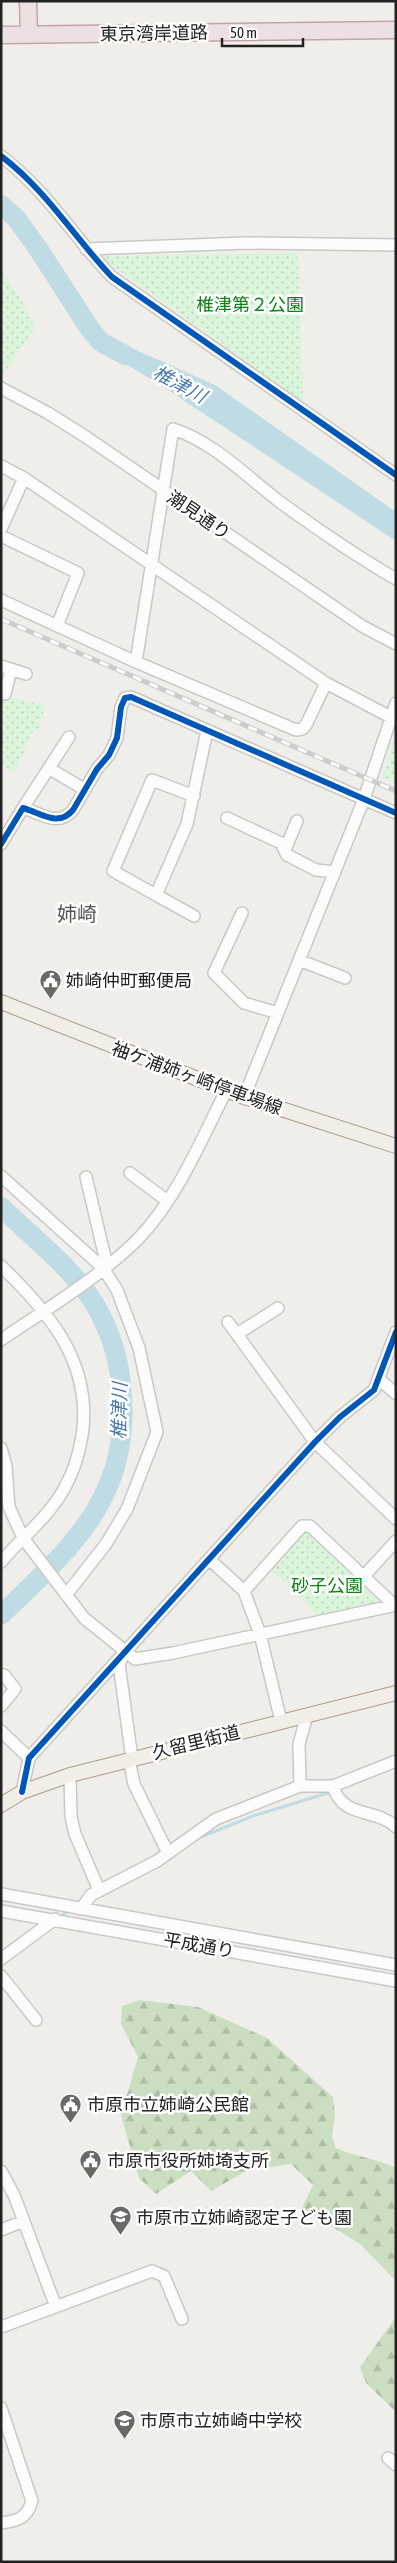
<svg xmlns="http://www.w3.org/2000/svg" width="397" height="2563" font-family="'Asap Condensed','Noto Sans JP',sans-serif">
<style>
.forest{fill:url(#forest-firs)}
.park{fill:url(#park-dots)}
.water{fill:#bfdbe3}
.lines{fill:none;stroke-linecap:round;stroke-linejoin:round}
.stream{stroke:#bfdbe3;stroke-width:3}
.river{stroke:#bfdbe3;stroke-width:20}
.minor-casing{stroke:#c9c8c7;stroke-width:14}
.major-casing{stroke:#a79c86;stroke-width:16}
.highway-casing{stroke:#c5a2ac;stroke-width:19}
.minor{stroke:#fdfcfc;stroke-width:11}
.major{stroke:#f3ede7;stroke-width:14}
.highway{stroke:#ece0e2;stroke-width:16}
.rail-casing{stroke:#ccc;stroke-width:5}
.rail{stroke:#fff;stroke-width:3;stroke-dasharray:9;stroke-linecap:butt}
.cycleway-casing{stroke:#fff;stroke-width:9}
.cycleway{stroke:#0057b8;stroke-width:6}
.labels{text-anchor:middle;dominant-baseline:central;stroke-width:5;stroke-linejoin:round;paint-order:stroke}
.street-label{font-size:18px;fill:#222;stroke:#fff}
.park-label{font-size:18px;fill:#0c8416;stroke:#fff}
.poi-label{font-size:18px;fill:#222;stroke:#fff;text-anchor:start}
.water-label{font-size:19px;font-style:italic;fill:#4a7aab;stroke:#fff}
.quarter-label{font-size:20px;fill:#555;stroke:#fff}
</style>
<defs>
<pattern id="forest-firs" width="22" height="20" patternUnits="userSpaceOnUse" patternTransform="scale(1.25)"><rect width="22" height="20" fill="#cbdec1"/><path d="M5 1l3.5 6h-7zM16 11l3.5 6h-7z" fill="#aebea6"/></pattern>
<pattern id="park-dots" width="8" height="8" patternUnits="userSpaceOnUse" patternTransform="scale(1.25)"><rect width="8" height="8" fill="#daf5da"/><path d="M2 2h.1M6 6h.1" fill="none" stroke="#bbd2bb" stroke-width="1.8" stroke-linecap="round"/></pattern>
</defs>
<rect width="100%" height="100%" fill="#f0eeeb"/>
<path class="forest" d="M140 2000 198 2007 267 2038 333 2097 335 2115 332 2136 336 2148C355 2157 377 2158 396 2168V2281L360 2244 302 2208 313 2185 291 2164 248 2170 211 2191 191 2171 156 2194 139 2178 121 2115 138 2057 121 2024 122 2006Z
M396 2317V2412L366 2383 360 2367Z"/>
<path class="park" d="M298 253 303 402 106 261 107 256Z
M1 270 21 299 35 328 4 373 1 372Z
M1 695 45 705 39 729 33 731 15 772 1 765Z
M396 733V783L382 778Z
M304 1531H309L380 1599 379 1603 319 1616 270 1569Z"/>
<path class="water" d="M87 340 125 345 215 385 396 512V541L162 386Z"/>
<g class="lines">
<path class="stream" d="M196 1839 253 1816 334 1791
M59 1917 71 1910"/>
<path class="river" d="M1 205 16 218 37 247 90 329 101 342 125 355
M1 1207C29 1234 61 1259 85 1290 105 1316 118 1352 121 1384 133 1495 74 1545 1 1615"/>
<defs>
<path id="minor" d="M1 156C46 190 74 237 112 277L396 475
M86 249 245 243 396 245
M1 388 48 413 86 437 362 626 396 644
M1 466 24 478 326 683 396 720
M1 529 24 478
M1 536 78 573 57 626
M1 600 136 662 296 730 302 729 306 725 326 683
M136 662 173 429C214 442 247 477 280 502 317 529 356 556 396 579
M1 666 26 674
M5 694 11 669
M50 769 84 789
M23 808 69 737
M227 818 281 843 287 855 316 870 335 872
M1 844 23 808C41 813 58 828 73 810L97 769 109 755 117 738 121 707 125 698 131 697 396 813
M285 850 297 821
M156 895 113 871 152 780 194 796
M242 913 214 973 244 1003 278 1013
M194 916 156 895 187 824 207 731
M299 960 345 978
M244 1097 364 799 396 703
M130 1173 166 1200
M1 1176 103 1268 117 1290 139 1348 157 1432 127 1509 106 1544 66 1595
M86 1177 107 1266
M1 1266C50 1313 93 1364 82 1436 79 1454 74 1471 65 1487 50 1516 22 1537 1 1562
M228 1322 315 1442 396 1519
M237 1334 278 1308
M1 1340C45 1310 103 1275 139 1238 178 1197 201 1140 226 1091
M379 1379 396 1394
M1 1448 6 1466 9 1507 23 1538 84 1618 135 1659 173 1653 396 1605
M209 1559 244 1591 260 1634 281 1721
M364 1576 396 1541
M244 1591 302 1526H310L394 1605
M123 1656 119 1664 132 1759
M1 1706 15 1689 4 1675
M1 1731 29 1758
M129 1759 134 1784 168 1853
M70 1775 71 1817 75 1834 99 1890
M300 1786 299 1744 307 1715
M333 1786C343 1820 375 1807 396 1827
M22 1792 29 1758 315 1442 340 1417 374 1390 396 1332
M1 1894 396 1965
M81 1909 91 1895 157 1861 216 1819 300 1786H333L396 1761
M1 1911 396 1981
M1 1959 55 1919
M1 1976 36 2020
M1 2171 14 2195 56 2307
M1 2230 24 2221
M1 2327 152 2271 164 2276 182 2319
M1 2408 32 2501C27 2518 18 2521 1 2523
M388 2458 396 2465"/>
<path id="major" d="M1 1002 244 1097 396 1146
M1 1805 22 1792 70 1775 396 1693"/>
<path id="highway" d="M28 1 29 35
M1 35 396 30"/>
</defs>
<use href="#minor" class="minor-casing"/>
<use href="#major" class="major-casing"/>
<use href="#highway" class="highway-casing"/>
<use href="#minor" class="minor"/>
<use href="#major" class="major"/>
<use href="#highway" class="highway"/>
<defs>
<path id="rail" d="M1 619 396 791"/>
</defs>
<use href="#rail" class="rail-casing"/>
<use href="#rail" class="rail"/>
<defs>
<path id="cycleway" d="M1 156C46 190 74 237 112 277L396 475
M1 844 23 808C41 813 58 828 73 810L97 769 109 755 117 738 121 707 125 698 131 697 396 813
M22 1792 29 1758 315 1442 340 1417 374 1390 396 1332"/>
</defs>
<use href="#cycleway" class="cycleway-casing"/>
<use href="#cycleway" class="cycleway"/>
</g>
<defs>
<symbol id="civic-pin" viewBox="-11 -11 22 30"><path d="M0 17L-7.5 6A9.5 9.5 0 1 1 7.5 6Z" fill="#6a6968" stroke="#fff"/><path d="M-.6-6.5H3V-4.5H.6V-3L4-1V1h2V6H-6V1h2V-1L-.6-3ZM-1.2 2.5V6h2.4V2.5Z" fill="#fff"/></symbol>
<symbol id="school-pin" viewBox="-11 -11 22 30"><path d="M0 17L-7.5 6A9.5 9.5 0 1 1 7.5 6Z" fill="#6a6968" stroke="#fff"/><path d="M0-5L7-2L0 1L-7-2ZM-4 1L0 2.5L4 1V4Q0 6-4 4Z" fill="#fff"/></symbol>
</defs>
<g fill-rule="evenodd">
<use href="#civic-pin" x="38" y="968" width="25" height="34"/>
<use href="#civic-pin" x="58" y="2092" width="25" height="34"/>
<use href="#civic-pin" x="78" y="2148" width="25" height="34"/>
<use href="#school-pin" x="108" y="2204" width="25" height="34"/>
<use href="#school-pin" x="112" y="2408" width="25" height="34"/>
</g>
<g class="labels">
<g class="street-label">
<text transform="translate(154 33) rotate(-1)">東京湾岸道路</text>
<text transform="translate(199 515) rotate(34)">潮見通り</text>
<text transform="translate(197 1078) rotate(20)">袖ケ浦姉ヶ崎停車場線</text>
<text transform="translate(196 1742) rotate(-14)">久留里街道</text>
<text transform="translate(199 1945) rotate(10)">平成通り</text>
</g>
<g class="park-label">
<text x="250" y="304">椎津第２公園</text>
<text x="327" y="1585">砂子公園</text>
</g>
<g class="poi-label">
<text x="66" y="980">姉崎仲町郵便局</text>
<text x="87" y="2104">市原市立姉崎公民館</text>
<text x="107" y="2160">市原市役所姉埼支所</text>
<text x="136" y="2217">市原市立姉崎認定子ども園</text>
<text x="140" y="2420">市原市立姉崎中学校</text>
</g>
<g class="water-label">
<text transform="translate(180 384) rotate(28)">椎津川</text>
<text transform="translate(119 1411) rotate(-89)">椎津川</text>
</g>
<g class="quarter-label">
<text x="77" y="913">姉崎</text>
</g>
</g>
<rect width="397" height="2563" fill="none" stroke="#222222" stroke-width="5"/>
<path d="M222 38v8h81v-8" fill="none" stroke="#222222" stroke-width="2.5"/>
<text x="230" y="38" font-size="15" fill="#222222" stroke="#ffffff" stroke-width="4" paint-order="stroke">50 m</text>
</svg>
